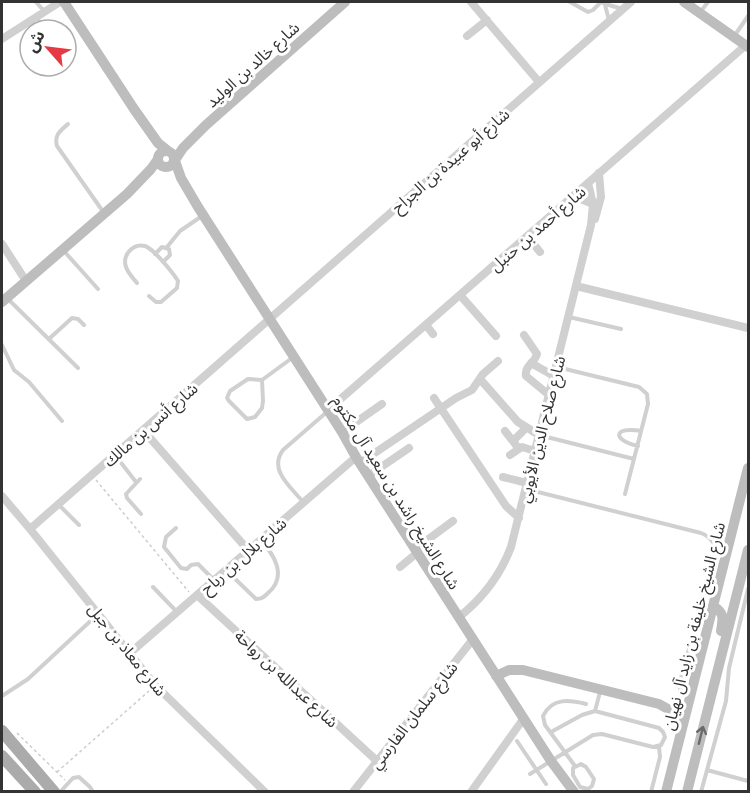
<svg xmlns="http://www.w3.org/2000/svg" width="750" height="793" font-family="'Exo 2','Noto Sans Arabic',sans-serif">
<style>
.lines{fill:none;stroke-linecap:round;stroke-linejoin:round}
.path{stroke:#cdcdcd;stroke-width:1.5;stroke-dasharray:3 3;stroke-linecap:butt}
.lane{stroke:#d0d0d0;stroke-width:4}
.street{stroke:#d0d0d0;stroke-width:8}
.secondary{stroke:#bdbdbd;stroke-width:10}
.primary{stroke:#ababab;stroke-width:12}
.oneway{stroke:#6a6a6a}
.labels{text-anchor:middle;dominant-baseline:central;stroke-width:6;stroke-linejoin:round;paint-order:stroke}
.street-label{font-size:16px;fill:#333;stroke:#fff}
</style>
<rect width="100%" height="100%" fill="#fff"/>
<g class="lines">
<path class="path" d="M96 480 189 592
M17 733 65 780
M57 772 149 691"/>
<path class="lane" d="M36 2 44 11
M570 2 588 12 593 10 601 2
M602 2 605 4 623 9
M605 5 609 20
M701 11 708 2
M37 18 45 30
M735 35 748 16
M68 124C60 131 54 135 57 146L104 213
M167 247 180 231 202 216
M63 250 98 289
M155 254 162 247 169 249 170 255 163 262
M137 283C133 278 128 273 126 267 122 255 133 243 145 246 154 249 173 273 178 281L177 288 161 302H156L149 296
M8 299 78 368
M569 317 621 329
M50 338 72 318 78 319 84 325
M2 345 14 370 29 382 62 421
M557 367 639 387 647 394 648 404 625 494
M262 380 263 401 262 408 255 417 247 419 229 401 227 398 230 391 248 379 262 380 292 358
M539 435 634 459
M638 446C611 440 614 426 641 431
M115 455 136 482
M140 479 126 494 127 498 141 514
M526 489 701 533C711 537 716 544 716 555L682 673 680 685 681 703
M303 502C291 487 268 470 283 450L328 411
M58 504 79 525
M176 528 166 537 164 547 181 568 187 569 191 565 198 564 213 579
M226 570 256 599C262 599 264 597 268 593 288 576 274 554 260 540
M153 587 177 612
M2 696 28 679 98 614
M595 711 600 692
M517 741 546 784
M581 764 586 767 594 779 592 786 588 789 580 787 573 775V768Z
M575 766 545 725 543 716C552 697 570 700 586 704
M707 770 748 781
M530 774 593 735 602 734 653 747 661 745 665 737 663 732 659 728 595 711 582 715 551 732
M60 792 73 778 79 777 90 787 93 792
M651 792 660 757 659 747
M701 792 726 701 729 668 748 589"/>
<path class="street" d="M471 2 539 82
M467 36 487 20
M2 39 60 2
M573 196 593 204
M595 219 601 197 599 173
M527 236 540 252
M2 244 26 281
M576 286 748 328
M460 295 496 336
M426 325 433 334
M524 335 537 354C535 363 524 366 526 376L549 395
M531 363 554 376
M480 379 518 422 539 435
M434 398 506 506 519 518
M328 410 746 45
M143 430 248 550
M505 431 519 449
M342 432 382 404
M513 441 526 428
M510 455 522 447 535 451
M360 463 456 398 472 390 483 374 498 361
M368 476 409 448
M503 477 527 483
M2 496 30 529 155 685 265 792
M30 529 631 2
M415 549 453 521
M400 567 417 553
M197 595 377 761
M459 617C483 598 500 576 511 547L591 225 593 204 588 183
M130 653 356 457
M353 792 473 639
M471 792 524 718"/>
<path class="secondary" d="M64 2 134 109 158 143 168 151
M684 2 748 47
M158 159a8 8 0 1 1 16 0a8 8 0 1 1-16 0Z
M175 160 183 148 206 125 345 2
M175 161 181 178 198 207 342 432 356 457 551 761 574 792
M2 302 127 194 151 169 158 159
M713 606C725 613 723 619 721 631
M496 676 509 670H523L659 704 675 713 683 723
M666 792 748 468
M687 792 748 550"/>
<path class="primary" d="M2 731 54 792
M2 756 35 792"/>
</g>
<defs><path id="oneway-shaft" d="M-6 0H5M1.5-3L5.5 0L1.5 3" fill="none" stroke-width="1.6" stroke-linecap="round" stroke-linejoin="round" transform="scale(1.5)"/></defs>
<use class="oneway" href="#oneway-shaft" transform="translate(701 735) rotate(-76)"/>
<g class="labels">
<g class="street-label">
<text transform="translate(252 64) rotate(-42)">شارع خالد بن الوليد</text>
<text transform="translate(450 160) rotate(-41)">شارع أبو عبيدة بن الجراح</text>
<text transform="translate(537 228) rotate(-41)">شارع أحمد بن حنبل</text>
<text transform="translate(150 424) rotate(-41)">شارع أنس بن مالك</text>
<text transform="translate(541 429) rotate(-76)">شارع صلاح الدين الأيوبي</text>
<text transform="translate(397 492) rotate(58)">شارع الشيخ راشد بن سعيد آل مكتوم</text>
<text transform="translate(243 555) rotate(-41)">شارع بلال بن رباح</text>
<text transform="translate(693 626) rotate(-76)">شارع الشيخ خليفة بن زايد آل نهيان</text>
<text transform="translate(128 649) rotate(51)">شارع معاذ بن جبل</text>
<text transform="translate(287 678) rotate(43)">شارع عبدالله بن رواحة</text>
<text transform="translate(413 715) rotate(-52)">شارع سلمان الفارسي</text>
</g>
</g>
<rect width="750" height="793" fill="none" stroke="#333333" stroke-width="6"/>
<g transform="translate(48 48) rotate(298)"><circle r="28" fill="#ffffff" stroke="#adadad" stroke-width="1.5"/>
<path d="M0-4.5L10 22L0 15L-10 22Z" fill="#e63946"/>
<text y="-9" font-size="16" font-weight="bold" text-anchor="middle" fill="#333333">ش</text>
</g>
</svg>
